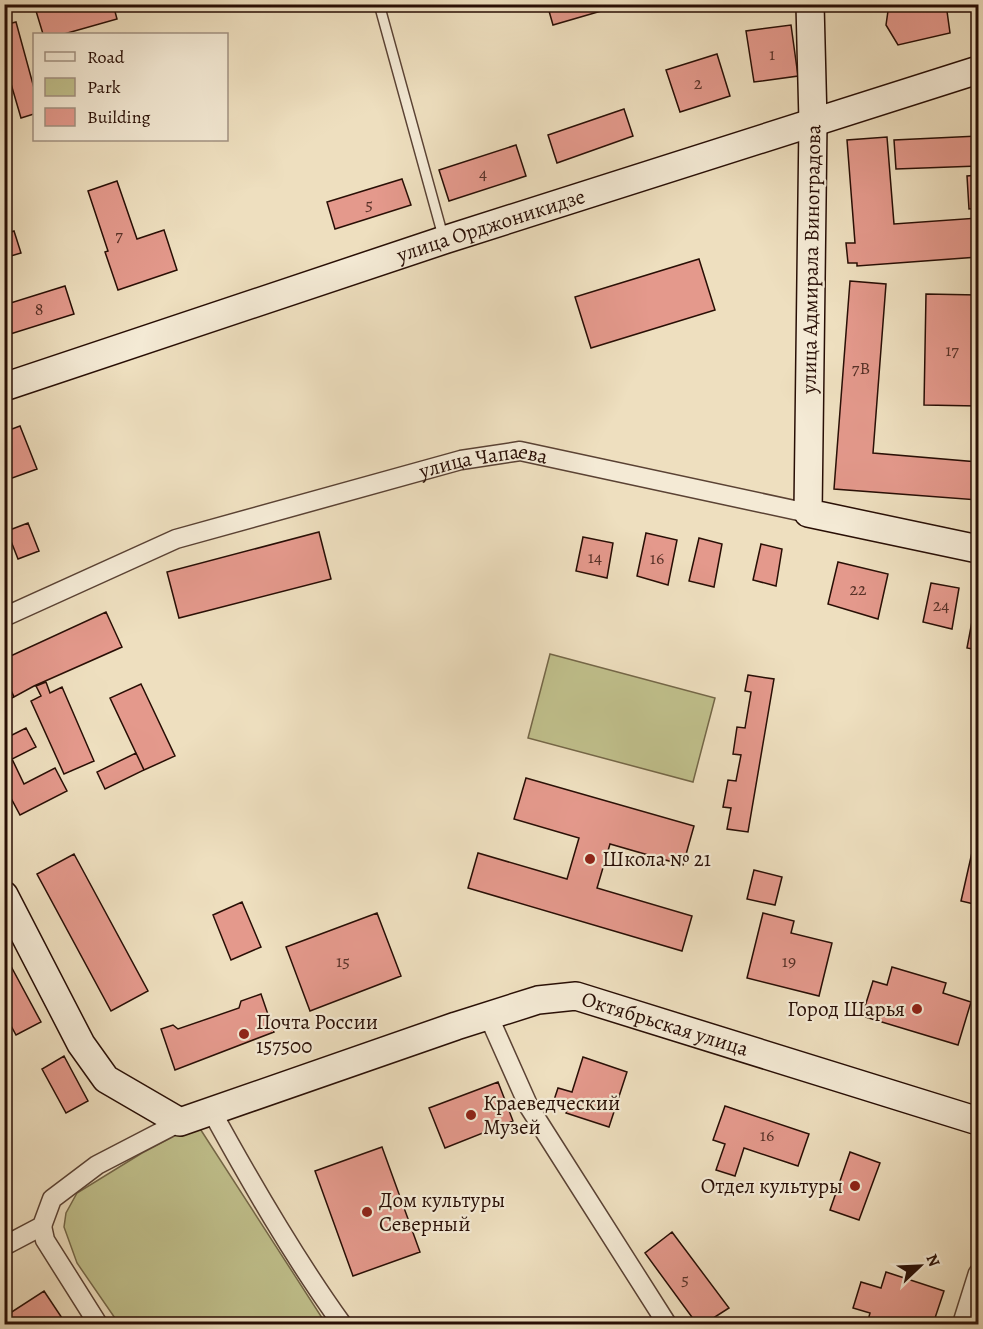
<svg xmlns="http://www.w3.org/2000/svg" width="983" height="1329" font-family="Alegreya,serif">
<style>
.green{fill:#c0c08c;stroke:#746748;stroke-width:1.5}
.building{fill:#e4998c;stroke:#280e05;stroke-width:1.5}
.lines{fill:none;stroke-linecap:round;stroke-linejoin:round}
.lane-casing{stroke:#5a4234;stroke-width:12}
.street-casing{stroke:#5a4234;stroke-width:21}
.secondary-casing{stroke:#280e05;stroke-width:30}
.lane{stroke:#f4ead5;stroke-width:9}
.street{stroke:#f4ead5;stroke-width:18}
.secondary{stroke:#f4ead5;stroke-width:27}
.poi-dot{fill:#8f2418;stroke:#f4ead5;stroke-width:2}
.labels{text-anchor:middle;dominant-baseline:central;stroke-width:4.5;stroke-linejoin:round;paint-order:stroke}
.number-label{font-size:18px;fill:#573127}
.street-label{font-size:21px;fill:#280e05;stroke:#f4ead5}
.poi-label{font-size:21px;fill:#280e05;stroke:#f4ead5;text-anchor:start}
</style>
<rect width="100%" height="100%" fill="#eedfbf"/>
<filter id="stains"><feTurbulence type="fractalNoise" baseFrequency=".00333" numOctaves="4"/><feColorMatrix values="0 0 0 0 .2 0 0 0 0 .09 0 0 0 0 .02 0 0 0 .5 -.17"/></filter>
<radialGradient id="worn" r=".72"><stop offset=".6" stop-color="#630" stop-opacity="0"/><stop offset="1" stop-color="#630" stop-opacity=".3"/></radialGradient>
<path class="green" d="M550 654 715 698 693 782 528 738Z
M197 1124 326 1324H119L77 1263 64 1227 66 1213 77 1193 142 1153Z"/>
<path class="building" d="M58 4H113L117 19 64 34H43L36 11Z
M174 4H192L176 9Z
M547 4H614L615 7 553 25Z
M889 4H946L950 33 898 45 886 25Z
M16 22 34 88V114L21 118 4 60V25Z
M791 25 798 76 754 82 746 31Z
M717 54 730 96 680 112 666 70Z
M624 109 633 136 557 163 548 135Z
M978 136V166L896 169 894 140Z
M887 137 894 224 978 218V257L857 266V263H848L846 243H855L847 140Z
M516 145 526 176 449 201 439 170Z
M978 175V208L969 209 967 176Z
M402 179 411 205 335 229 327 202Z
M117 181 137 239 164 230 177 270 118 290 105 252 108 251 88 191Z
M4 224 8 233 14 231 21 253 4 258Z
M699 259 715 310 591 348 575 297Z
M850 281 886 284 873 453 978 462V500L834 489Z
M65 286 74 314 4 336V305Z
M926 294 978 295V406L924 405Z
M20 426 37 469 4 481V432Z
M28 523 39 551 18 559 7 531Z
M319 532 331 579 179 618 167 572Z
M646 533 677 540 668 585 637 576Z
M583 537 613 543 607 578 576 571Z
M699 538 722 544 714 587 689 581Z
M761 544 782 549 776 586 753 580Z
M838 562 888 574 878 619 828 604Z
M931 583 959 588 952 629 923 622Z
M977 595H978V650L967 648Z
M106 612 122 647 34 686 14 697 4 675V659Z
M4 675 14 697 4 702Z
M748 675 774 679 748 832 727 829 731 808 723 807 728 780 736 781 741 755 733 754 737 727 745 728 751 692 745 691Z
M46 682 50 693 62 687 94 761 64 774 31 701 41 696 36 686Z
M141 684 175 756 144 770 110 698Z
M26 728 36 747 12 759 24 784 55 768 67 791 20 815 4 785V739Z
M136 753 144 770 105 789 97 772Z
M526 778 694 826 683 865 610 844 597 888 692 916 682 951 468 888 478 853 567 879 579 838 514 819Z
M978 826V905L961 901Z
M74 854 148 991 111 1011 37 874Z
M754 870 782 877 775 905 747 899Z
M242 902 261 947 231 960 213 915Z
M377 913 401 976 310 1011 286 947Z
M763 913 794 921 791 933 832 943 819 996 747 978Z
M6 957 41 1022 16 1035 4 1013V958Z
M892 967 946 983 943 993 971 1002 958 1045 862 1016 873 981 887 985Z
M261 994 274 1032 175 1070 161 1029 173 1025 178 1029 239 1008 241 1001Z
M64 1056 88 1101 66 1113 42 1069Z
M583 1057 627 1072 609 1127 566 1113 568 1105 554 1100 558 1088 572 1092Z
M498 1082 513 1121 445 1148 429 1108Z
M725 1106 809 1134 798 1166 744 1148 735 1176 716 1170 725 1144 713 1140Z
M382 1147 420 1252 353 1276 315 1171Z
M850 1152 880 1163 859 1220 830 1210Z
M672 1232 729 1308 704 1324H697L645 1253Z
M886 1272 944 1291 933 1324H867L870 1313 853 1308 861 1282 881 1288Z
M44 1291 66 1324H13L7 1315Z"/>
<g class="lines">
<defs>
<path id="lane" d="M379 4 443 236"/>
<g id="street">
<path id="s1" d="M4 617 176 539 461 460 520 451 808 513"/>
<path d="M488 1015 529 1107 667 1324"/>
<path d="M211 1110C251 1183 293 1256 342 1324"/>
<path d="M42 1226 45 1240 98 1324"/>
<path d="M4 1246 42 1226 52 1199 97 1165 180 1122"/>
<path d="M962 1324 978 1273"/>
</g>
<g id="secondary">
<path d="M810 4 813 122 808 513 978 549"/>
<path id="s2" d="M4 387 444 240 978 70"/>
<path id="s3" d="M4 895 81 1044 106 1079 180 1122 456 1026 538 1000 576 996 978 1121"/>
</g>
</defs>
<use href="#lane" class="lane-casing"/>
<use href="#street" class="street-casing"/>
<use href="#secondary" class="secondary-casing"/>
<use href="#lane" class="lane"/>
<use href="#street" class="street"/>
<use href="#secondary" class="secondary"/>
</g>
<g class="poi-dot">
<circle cx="590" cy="859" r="6"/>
<circle cx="917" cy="1009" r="6"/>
<circle cx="244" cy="1034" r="6"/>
<circle cx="471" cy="1115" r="6"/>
<circle cx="855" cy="1186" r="6"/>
<circle cx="367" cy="1212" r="6"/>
</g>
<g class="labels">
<g class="number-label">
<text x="772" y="54">1</text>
<text x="698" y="83">2</text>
<text x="483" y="173">4</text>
<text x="369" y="204">5</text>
<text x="119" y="235">7</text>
<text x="39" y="309">8</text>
<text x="952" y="350">17</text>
<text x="861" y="368">7В</text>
<text x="595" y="557">14</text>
<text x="657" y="558">16</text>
<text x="858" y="589">22</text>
<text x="941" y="605">24</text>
<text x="343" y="961">15</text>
<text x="789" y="961">19</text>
<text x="767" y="1135">16</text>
<text x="685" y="1279">5</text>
</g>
<g class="street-label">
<text stroke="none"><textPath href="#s2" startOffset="513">улица Орджоникидзе</textPath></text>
<text transform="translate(811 259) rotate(-89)">улица Адмирала Виноградова</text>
<text stroke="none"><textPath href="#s1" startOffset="507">улица Чапаева</textPath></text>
<text stroke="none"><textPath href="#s3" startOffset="806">Октябрьская улица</textPath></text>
</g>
<g class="poi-label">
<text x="602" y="859">Школа № 21</text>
<text x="905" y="1009" text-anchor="end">Город Шарья</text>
<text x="256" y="1022">Почта России<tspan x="256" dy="24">157500</tspan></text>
<text x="483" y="1103">Краеведческий<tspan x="483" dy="24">Музей</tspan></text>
<text x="843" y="1186" text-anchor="end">Отдел культуры</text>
<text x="379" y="1200">Дом культуры<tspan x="379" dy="24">Северный</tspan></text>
</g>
</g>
<rect width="983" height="1329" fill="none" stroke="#eedfbf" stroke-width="24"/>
<rect x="6" y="6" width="971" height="1317" fill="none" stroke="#280e05" stroke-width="3"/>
<rect x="12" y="12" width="959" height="1305" fill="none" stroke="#280e05" stroke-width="1.5"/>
<rect x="33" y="33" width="195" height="108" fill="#f4ead5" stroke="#a29282" stroke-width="1.5"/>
<rect x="45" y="52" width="30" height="9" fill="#f4ead5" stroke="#a29282" stroke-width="1.5"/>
<text x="87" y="63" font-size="18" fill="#280e05">Road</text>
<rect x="45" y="78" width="30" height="18" fill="#c0c08c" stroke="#a29282" stroke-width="1.5"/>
<text x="87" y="93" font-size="18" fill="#280e05">Park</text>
<rect x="45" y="108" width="30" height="18" fill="#e4998c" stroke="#a29282" stroke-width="1.5"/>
<text x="87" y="123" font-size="18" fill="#280e05">Building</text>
<g transform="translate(920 1266) rotate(67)" stroke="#f4ead5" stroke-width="4.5" paint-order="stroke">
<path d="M0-4.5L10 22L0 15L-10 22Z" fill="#280e05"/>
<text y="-9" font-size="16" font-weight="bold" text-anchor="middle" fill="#280e05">N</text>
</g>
<rect width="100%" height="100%" filter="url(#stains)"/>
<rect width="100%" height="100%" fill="url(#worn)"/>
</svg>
